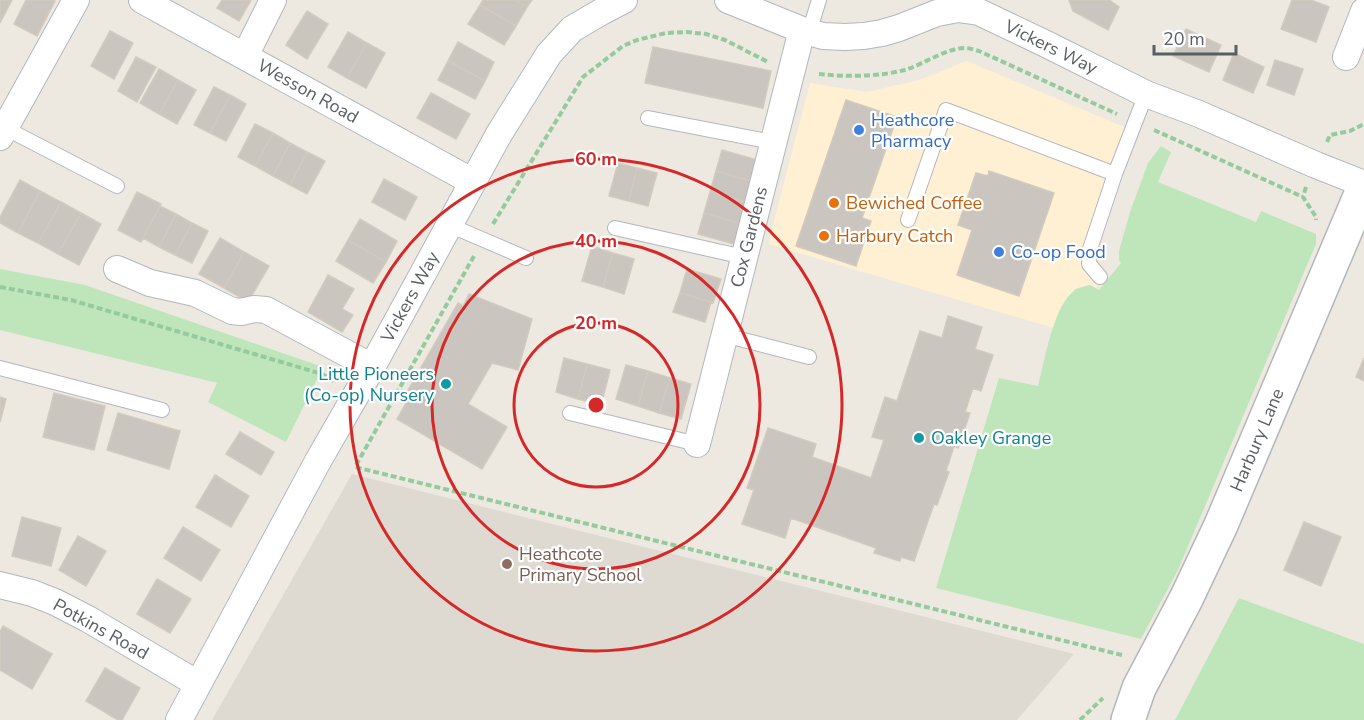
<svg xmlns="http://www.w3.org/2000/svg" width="1364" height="720" font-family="'Nunito Sans',sans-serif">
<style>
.commercial{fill:#fff0d3}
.education{fill:#dfdad1}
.green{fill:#bfe6ba}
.building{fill:#cac5bf;stroke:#d2cabe;stroke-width:1.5}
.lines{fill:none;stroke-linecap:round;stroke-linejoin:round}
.service-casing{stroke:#b3b7bc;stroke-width:16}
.minor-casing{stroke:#b3b7bc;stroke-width:28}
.tertiary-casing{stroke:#b3b7bc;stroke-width:36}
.path{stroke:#95ca9f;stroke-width:4;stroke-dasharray:6 3;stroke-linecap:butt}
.service{stroke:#fff;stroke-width:14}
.minor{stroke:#fff;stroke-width:26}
.tertiary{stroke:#fff;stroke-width:33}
.ring{fill:none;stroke:#d62828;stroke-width:3}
.shop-dot{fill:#3f7fe0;stroke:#fff;stroke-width:2}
.food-dot{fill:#e8710a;stroke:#fff;stroke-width:2}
.culture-dot{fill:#0f9aa8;stroke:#fff;stroke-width:2}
.education-dot{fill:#8d6e63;stroke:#fff;stroke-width:2}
.labels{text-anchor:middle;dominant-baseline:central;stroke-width:4.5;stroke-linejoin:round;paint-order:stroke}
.street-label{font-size:18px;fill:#595e62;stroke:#fff}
.shop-label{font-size:18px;fill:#366cbe;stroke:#fff;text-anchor:start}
.food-label{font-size:18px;fill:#c56008;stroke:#fff;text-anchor:start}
.culture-label{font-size:18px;fill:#0d838f;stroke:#fff;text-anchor:end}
.education-label{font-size:18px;fill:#785e54;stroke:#fff;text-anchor:start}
.centre{fill:#d62828;stroke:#fff;stroke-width:3}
.ring-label{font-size:18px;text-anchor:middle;font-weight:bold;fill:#d62828;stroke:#fff;stroke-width:4.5;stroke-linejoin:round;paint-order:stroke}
</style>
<rect width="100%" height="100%" fill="#ede9e0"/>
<path class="commercial" d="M967 61 1131 130 1090 249 1100 277 1096 288 1090 285 1078 288 1068 297 1060 308 1054 328 768 244 810 83 867 92 919 80Z"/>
<path class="education" d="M352 474 1074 654 1017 720H212Z"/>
<path class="green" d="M1161 146 1171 152 1158 182 1256 222 1261 211 1316 234V244L1178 570 1141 639 936 588 999 378 1038 386C1045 360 1053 305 1076 289 1080 287 1086 286 1090 285L1099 290 1121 263 1119 260V251L1130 212 1148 163Z
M0 269 85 285 323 367 286 442 208 402 217 383 0 330Z
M1239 598 1364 644V720H1175Z"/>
<path class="building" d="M0 0H12L0 23Z
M26 0H52L55 1 37 36 14 24Z
M222 0H251L239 21 217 8Z
M483 0H515L527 7 516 26 480 5Z
M515 0H532L527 7Z
M1069 0H1109L1119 7 1108 30 1073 11Z
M1292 0H1311L1329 7 1316 42 1281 29Z
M480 5 516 26 504 45 468 24Z
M307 11 328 24 307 59 286 45Z
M1186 29 1221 45 1209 72 1173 56Z
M110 31 133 43 114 79 91 66Z
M348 32 367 43 347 78 328 67Z
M458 42 494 62 485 81 448 61Z
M367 43 385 53 366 88 347 78Z
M653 47 771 71 763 108 645 83Z
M1234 53 1264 67 1253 93 1223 80Z
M136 57 156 67 137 102 118 91Z
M1275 60 1303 69 1294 95 1267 85Z
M448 61 485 81 475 99 438 80Z
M159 69 178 80 159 114 140 103Z
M178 80 196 90 177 124 159 114Z
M214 87 230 95 210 133 194 125Z
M431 93 470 114 456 139 417 118Z
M230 95 246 104 226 141 210 133Z
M846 100 897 117 862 218 871 221 856 266 796 246Z
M255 124 273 133 255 166 238 157Z
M273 133 290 143 273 176 255 166Z
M290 143 307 152 290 185 273 176Z
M722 150 757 160 751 181 716 171Z
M307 152 325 161 307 194 290 185Z
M618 163 637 168 629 201 609 196Z
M637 168 657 173 648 206 629 201Z
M716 171 751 181 745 202 710 192Z
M989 171 1054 193 1019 296 957 275 972 230 958 225 976 173 988 176Z
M384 179 417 197 405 220 372 202Z
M20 180 40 191 18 233 0 223V217Z
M40 191 61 202 38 243 18 233Z
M137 192 161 204 141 242 118 230Z
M710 192 745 202 739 223 704 213Z
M61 202 81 213 58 254 38 243Z
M160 206 176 214 159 247 143 238Z
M81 213 101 224 79 265 58 254Z
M704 213 739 223 734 244 698 234Z
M176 214 192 223 175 255 159 247Z
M360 219 397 241 386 262 348 240Z
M192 223 208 231 192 263 175 255Z
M220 238 244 252 224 288 199 274Z
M348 240 386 262 373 283 336 261Z
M592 246 613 253 603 287 582 281Z
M244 252 269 266 248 302 224 288Z
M613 253 634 259 624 294 603 287Z
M687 269 721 279 713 303 680 293Z
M328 275 354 289 342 309 353 315 342 332 308 312Z
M680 293 711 302 705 322 673 312Z
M469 294 532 319 518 370 492 363 468 404 507 427 482 469 397 419 408 400 404 397 458 303 463 306Z
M948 316 982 327 975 349 993 355 981 391 973 388 965 412 970 413 958 448 954 446 946 471 949 472 937 505 934 504 914 561 901 557 900 561 874 553 876 548 791 518 785 538 742 524 754 490 747 488 768 428 816 444 812 457 871 478 884 440 872 437 885 397 897 401 920 331 942 338Z
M564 358 587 364 578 399 556 392Z
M1364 358V381L1356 377Z
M587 364 610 370 601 405 578 399Z
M626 365 648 371 638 406 616 399Z
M648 371 670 378 659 413 638 406Z
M670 378 691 384 681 419 659 413Z
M54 393 105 406 94 450 43 437Z
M0 397 6 399 0 422Z
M118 413 180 431 169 469 107 450Z
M240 432 274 452 261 475 226 454Z
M215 475 249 496 231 527 196 507Z
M22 517 61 528 51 566 12 556Z
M1304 522 1341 537 1321 586 1284 570Z
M183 527 220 550 201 581 164 558Z
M78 536 106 551 86 586 59 570Z
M157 579 191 599 170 633 137 614Z
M3 626 52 654 32 689 0 670V632Z
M105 668 140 688 122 720H118L86 701Z"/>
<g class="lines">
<defs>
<path id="service" d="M809 32 819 0
M648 118 773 142
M5 128 117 186
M908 220 946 110 1115 174 1146 94
M449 225 526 258
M615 228 744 257
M1100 277 1089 264 1090 249 1115 174
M724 335 809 357
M0 368 162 410
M570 413 697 444"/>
<path id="minor" d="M142 0 473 182
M728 0 802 30 823 36 845 37 864 36 882 33 899 28 937 13 958 9 979 12 1044 43 1146 94 1199 114 1316 165 1364 184
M245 56 273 0
M1346 57 1364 11
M0 137 76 0
M117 269 150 283 195 293 232 311 241 312 254 309 266 310 372 367
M697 444 802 30
M0 585 32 593 55 602 88 619 198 684
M179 720 318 461 372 367 499 134 549 54 572 29 601 12 624 0"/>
<path id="tertiary" d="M1128 720 1139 688 1186 599 1221 525 1364 187"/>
</defs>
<use href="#service" class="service-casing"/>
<use href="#minor" class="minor-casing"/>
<use href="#tertiary" class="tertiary-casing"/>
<path class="path" d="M819 74C846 77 881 77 908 69 925 63 947 48 965 48 970 48 975 50 979 51L1117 114
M1154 130 1303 197
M1327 142 1330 135 1350 131 1364 124
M1306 187 1303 197 1316 217V220
M493 224 583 77 623 46 637 40 666 33 686 32 706 34 725 40 768 62
M474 256 355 467 1122 655
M0 287 71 300 322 374 334 381
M1080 720 1103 698"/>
<use href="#service" class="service"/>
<use href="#minor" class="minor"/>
<use href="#tertiary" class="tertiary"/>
</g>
<g class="ring">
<circle cx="596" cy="405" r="82"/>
<circle cx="596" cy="405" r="164"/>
<circle cx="596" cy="405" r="246"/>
</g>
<g class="shop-dot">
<circle cx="859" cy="130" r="6"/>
<circle cx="999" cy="252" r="6"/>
</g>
<g class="food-dot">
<circle cx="834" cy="203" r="6"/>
<circle cx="824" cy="236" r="6"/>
</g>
<g class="culture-dot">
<circle cx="446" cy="384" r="6"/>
<circle cx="919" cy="438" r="6"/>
</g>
<circle class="education-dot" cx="507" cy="564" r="6"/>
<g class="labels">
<g class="street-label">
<text transform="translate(1051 47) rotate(26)">Vickers Way</text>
<text transform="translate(308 91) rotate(29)">Wesson Road</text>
<text transform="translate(749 237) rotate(-76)">Cox Gardens</text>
<text transform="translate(410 297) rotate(-61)">Vickers Way</text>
<text transform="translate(1257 440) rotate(-67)">Harbury Lane</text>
<text transform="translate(101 629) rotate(29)">Potkins Road</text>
</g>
<g class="shop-label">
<text x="871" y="120">Heathcore<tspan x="871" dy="21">Pharmacy</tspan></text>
<text x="1011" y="252">Co-op Food</text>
</g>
<g class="food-label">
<text x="846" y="203">Bewiched Coffee</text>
<text x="836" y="236">Harbury Catch</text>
</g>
<g class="culture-label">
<text x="434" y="374">Little Pioneers<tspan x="434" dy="21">(Co-op) Nursery</tspan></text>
<text x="931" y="438" text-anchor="start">Oakley Grange</text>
</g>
<g class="education-label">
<text x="519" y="554">Heathcote<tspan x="519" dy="21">Primary School</tspan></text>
</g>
</g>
<circle cx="596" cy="405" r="9" class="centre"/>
<g class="ring-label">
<text x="596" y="165">60 m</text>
<text x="596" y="247">40 m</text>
<text x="596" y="329">20 m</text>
</g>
<path d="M1154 45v9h82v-9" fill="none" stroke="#595e62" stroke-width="3"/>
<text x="1163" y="45" font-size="18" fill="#595e62" stroke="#ffffff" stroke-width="4.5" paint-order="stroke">20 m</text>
</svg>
